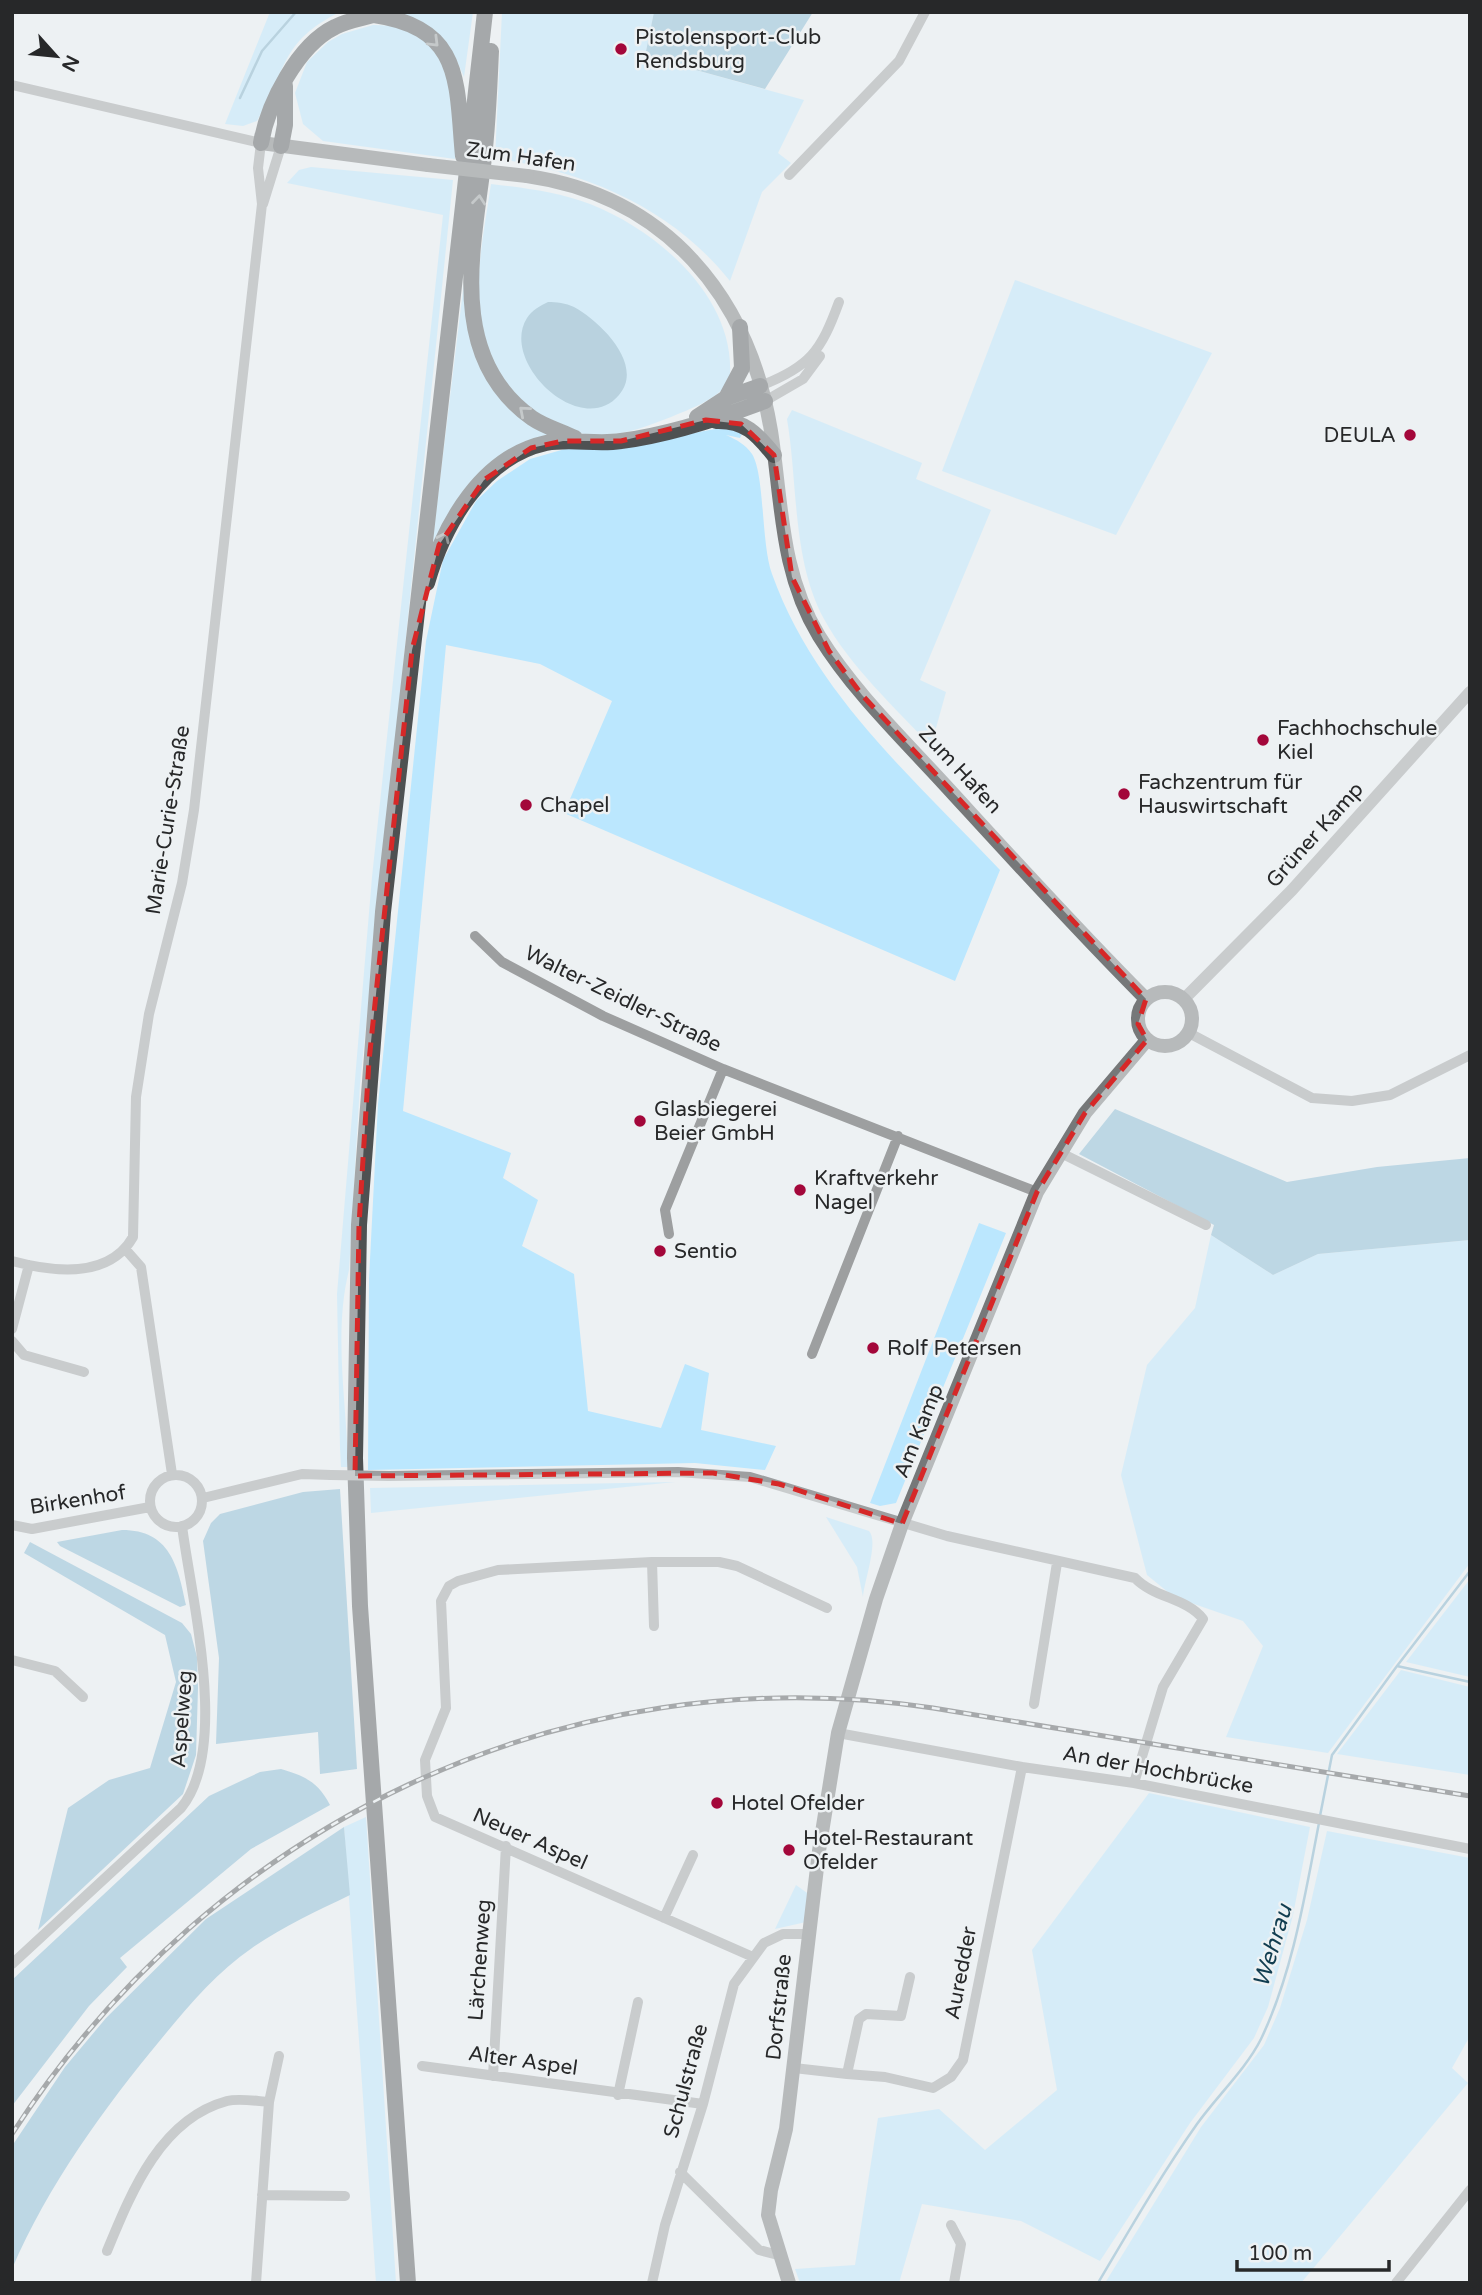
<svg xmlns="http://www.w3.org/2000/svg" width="1482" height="2295" font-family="'Varela Round',sans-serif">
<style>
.green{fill:#bbe7fe}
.forest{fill:#84b8d3}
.water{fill:#7aaec8}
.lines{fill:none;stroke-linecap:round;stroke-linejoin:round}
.stream{stroke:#7aaec8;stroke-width:2.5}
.minor{stroke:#9d9fa0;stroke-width:10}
.tertiary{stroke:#9d9fa0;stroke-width:12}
.secondary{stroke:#767879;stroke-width:14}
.trunk{stroke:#4e5152;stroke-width:16}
.rail-casing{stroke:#515354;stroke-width:5}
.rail{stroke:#edf1f3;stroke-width:2.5;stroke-dasharray:8;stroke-linecap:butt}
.minor-bridge{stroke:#9d9fa0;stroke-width:10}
.secondary-bridge{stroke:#767879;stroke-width:14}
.oneway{stroke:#96999a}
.marked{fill:none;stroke:#d62828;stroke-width:5;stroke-dasharray:14 9;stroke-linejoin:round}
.poi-dot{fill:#a3073a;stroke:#edf1f3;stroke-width:2.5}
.labels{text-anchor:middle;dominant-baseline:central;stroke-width:5;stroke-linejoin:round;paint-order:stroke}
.poi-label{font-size:21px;fill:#272829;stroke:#edf1f3;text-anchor:start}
.street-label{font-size:21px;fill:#272829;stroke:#edf1f3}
.water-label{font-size:23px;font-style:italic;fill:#113d50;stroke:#edf1f3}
</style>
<rect width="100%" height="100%" fill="#edf1f3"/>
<path class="green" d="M270 12H340C279 42 287 71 257 121L243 126 225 124Z
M473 12 464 77 456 59 398 13Z
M502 12H654L645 56 804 100 778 153 791 163 762 192 730 281C671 207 586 172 495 158Z
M373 25C452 24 457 99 455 159L323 141 303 124 295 93 307 62 328 42 342 34Z
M311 167 453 180 360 1084 349 1270C333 1334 347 1403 348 1467H341L340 1448 337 1294 372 877 443 215 287 183 299 170Z
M491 184C525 188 558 192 590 204 659 231 735 298 730 376L734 379C712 401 700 405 671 417 650 425 628 434 604 435 545 437 495 389 483 333 472 284 484 233 491 184Z
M465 274 466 301 519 416 551 437 518 450 436 545H432Z
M1015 280 1212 353 1116 535 942 471Z
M792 410 922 463 916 479 991 510 920 680 946 692 931 746C896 709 849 665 824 619 792 560 798 484 787 419Z
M721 428 743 432 740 438 726 435C737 440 745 444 752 454 765 475 761 544 772 574 815 694 914 779 1000 870L955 981 564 813 612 701 540 664 446 645 403 1111 511 1153 503 1178 538 1200 522 1246 574 1274 588 1411 661 1428 685 1364 709 1373 701 1430 776 1446 765 1470 695 1463 368 1470 369 1279 378 1104 426 641 443 560 476 501 497 481 530 459 565 449H604Z
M979 1223 1006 1233 896 1503 880 1506 870 1503Z
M1211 1235 1273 1275 1318 1254 1470 1240V1563L1328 1753 1226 1737 1263 1646 1243 1621 1174 1597 1147 1575 1121 1475 1147 1365 1195 1308Z
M675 1482 371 1513 370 1488Z
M826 1517 869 1531C879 1541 864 1581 863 1597L857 1567Z
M1470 1579V1677L1406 1662Z
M1401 1670 1470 1687V1775L1337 1754Z
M1149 1793 1310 1827 1293 1915 1268 2007 1254 2038 1190 2123 1100 2261 1021 2221 922 2204 899 2283H800L795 2269 855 2265 878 2118 939 2109 985 2150 1057 2090 1032 1950Z
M366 1817 396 2283H376L344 1827Z
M1327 1831 1470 1858V2036L1452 2068 1468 2083 1301 2283H1105L1201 2127 1264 2045 1280 2008 1307 1920Z
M796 1885 810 1895 806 1922 775 1929Z"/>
<path class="forest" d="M654 12H813L765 89 645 56Z
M1115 1109 1287 1182 1377 1167 1470 1158V1240L1318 1254 1273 1275 1211 1235 1214 1225 1079 1154Z
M340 1489 357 1769 320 1774 318 1732 216 1744 219 1658 203 1541 211 1523 220 1514 303 1492Z
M122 1530C170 1530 178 1566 186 1605L180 1607 60 1546 57 1542Z
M30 1542 182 1623 191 1634 197 1657 198 1688 196 1755 183 1794 38 1930 68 1808 109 1780 150 1768 176 1682 165 1635 24 1553Z
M281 1769C305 1776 318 1782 330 1805L251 1849 120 1958 127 1967 89 2006 12 2106V1980L209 1796 260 1772Z
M344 1827 350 1895C317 1911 282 1927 252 1948 217 1972 189 2005 162 2038 104 2108 48 2185 12 2269V2146L65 2067 106 2018 206 1919Z"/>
<path class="water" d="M548 302C556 302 566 303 574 307 600 321 645 365 619 395 581 440 499 362 527 318 532 310 540 306 548 302Z"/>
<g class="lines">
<path class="stream" d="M240 98 262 51 296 12
M1397 1666 1470 1571
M1320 1816 1332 1755 1397 1666 1470 1682
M1098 2283C1130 2229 1161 2175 1197 2124 1217 2096 1246 2069 1261 2039 1293 1972 1305 1895 1319 1823"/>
<path class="minor" d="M12 85 261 143 258 168 262 204 194 810 182 883 149 1014 136 1097 133 1237C109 1279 53 1272 12 1261
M789 175 899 61 925 12
M263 204 281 146
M760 386C810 367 821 351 839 302
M765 401 803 379 820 356
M475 936 502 962 603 1016 723 1069 1037 1192
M1189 1033 1312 1098 1352 1101 1390 1095 1470 1055
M1059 1152 1206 1225
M669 1234 665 1210 723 1069
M126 1250 141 1267 172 1474
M12 1329 29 1265
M12 1341 24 1355 84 1372
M812 1354 898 1136
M150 1501a26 26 0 1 1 52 0a26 26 0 1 1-52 0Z
M389 1476 678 1472 750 1477 947 1536 1135 1578C1154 1598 1187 1598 1203 1619L1163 1687 1134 1783
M203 1498 302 1474 331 1475
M12 1525 32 1529 150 1507
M652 1562 654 1626
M12 1660 55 1671 83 1697
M1034 1704 1057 1563
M838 1733 1022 1767 1134 1783 1470 1849
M664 1918 693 1855
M753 1957 435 1817 427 1796 425 1760 446 1708 441 1601 449 1586 458 1581 498 1570 652 1562H719L737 1566 827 1608
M12 1964 181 1808C230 1749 191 1597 182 1526
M422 2066 703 2104
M794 2068 847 2074 859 2019 866 2014 901 2016 910 1977
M847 2074 885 2077 933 2088 951 2077 963 2060 1022 1767
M493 2076 506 1846
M618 2095 638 2002
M680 2172 759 2250 778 2255
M262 2195 345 2196
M951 2225 961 2244 954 2283
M107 2251C131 2193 160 2119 227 2101 239 2098 256 2101 269 2102
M256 2283 269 2102 279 2056
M652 2283 665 2225 703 2104 734 1984 764 1943 783 1934H808
M1396 2283 1470 2190"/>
<path class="tertiary" d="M1184 999 1292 890 1470 692"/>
<path class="secondary" d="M261 143 428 165
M527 176C666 196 749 296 771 431 782 502 780 572 819 636 853 691 901 737 945 785 1011 857 1077 930 1146 999
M1138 1019a27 27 0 1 1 54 0a27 27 0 1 1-54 0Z
M789 2283 768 2215 771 2190 786 2129 819 1851 838 1733 876 1599 902 1524 1037 1192 1085 1113 1147 1040"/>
<path class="trunk" d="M374 15C464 28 456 84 463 156
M491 51C489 92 488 132 482 173 471 258 450 360 532 418 545 427 561 431 575 438
M261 143C268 103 298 45 335 27 350 19 367 18 383 12
M281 146 285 125V86
M726 398 742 368 740 327
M697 417 726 398 760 386
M716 421C745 420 757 434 774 455
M427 583C444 524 482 457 546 443 571 438 596 445 621 441 669 435 720 418 765 401
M408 2283 360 1606 355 1458 359 1225 383 912 485 12"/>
<defs>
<path id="rail" d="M12 2134C212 1824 565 1653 933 1708L1470 1796"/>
</defs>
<use href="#rail" class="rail-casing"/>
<use href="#rail" class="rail"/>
<path class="minor-bridge" d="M331 1475 389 1476"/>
<path class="secondary-bridge" d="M428 165 527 176"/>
</g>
<defs><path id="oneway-chevron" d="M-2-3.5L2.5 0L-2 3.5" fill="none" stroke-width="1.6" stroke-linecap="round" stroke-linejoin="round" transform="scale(1.75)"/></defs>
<g class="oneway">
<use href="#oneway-chevron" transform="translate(434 42) rotate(45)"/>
<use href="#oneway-chevron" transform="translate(479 200) rotate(-84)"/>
<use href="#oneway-chevron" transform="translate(524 411) rotate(-139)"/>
<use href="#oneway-chevron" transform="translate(444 537) rotate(-65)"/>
</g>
<path d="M0 0H1482V2295H0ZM706 420 741 424 774 455 792 577 829 651 862 695 1146 999 1138 1024 1147 1040 1085 1113 1037 1192 902 1524 779 1484 713 1473 355 1476 359 1225 369 1061 412 650 439 545 484 480 531 448 563 441H621Z" fill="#edf1f3" fill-opacity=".55" fill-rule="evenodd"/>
<path class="marked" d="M706 420 741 424 774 455 792 577 829 651 862 695 1146 999 1138 1024 1147 1040 1085 1113 1037 1192 902 1524 779 1484 713 1473 355 1476 359 1225 369 1061 412 650 439 545 484 480 531 448 563 441H621Z"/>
<g class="poi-dot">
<circle cx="621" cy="49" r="7"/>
<circle cx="1410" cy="435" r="7"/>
<circle cx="1263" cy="740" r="7"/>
<circle cx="1124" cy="794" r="7"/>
<circle cx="526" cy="805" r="7"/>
<circle cx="640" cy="1121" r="7"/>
<circle cx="800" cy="1190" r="7"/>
<circle cx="660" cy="1251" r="7"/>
<circle cx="873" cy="1348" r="7"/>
<circle cx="717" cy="1803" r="7"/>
<circle cx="789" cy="1850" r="7"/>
</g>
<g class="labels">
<g class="poi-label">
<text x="635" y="37">Pistolensport-Club<tspan x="635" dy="24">Rendsburg</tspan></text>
<text x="1396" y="435" text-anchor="end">DEULA</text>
<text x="1277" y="728">Fachhochschule<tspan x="1277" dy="24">Kiel</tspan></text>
<text x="1138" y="782">Fachzentrum für<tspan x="1138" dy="24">Hauswirtschaft</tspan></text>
<text x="540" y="805">Chapel</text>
<text x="654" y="1109">Glasbiegerei<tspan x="654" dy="24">Beier GmbH</tspan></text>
<text x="814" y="1178">Kraftverkehr<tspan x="814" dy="24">Nagel</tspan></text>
<text x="674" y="1251">Sentio</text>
<text x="887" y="1348">Rolf Petersen</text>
<text x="731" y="1803">Hotel Ofelder</text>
<text x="803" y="1838">Hotel-Restaurant<tspan x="803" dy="24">Ofelder</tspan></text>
</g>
<g class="street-label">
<text transform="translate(521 157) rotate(8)">Zum Hafen</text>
<text transform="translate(960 770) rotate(47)">Zum Hafen</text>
<text transform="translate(168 820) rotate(-81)">Marie-Curie-Straße</text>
<text transform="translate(1315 835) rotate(-48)">Grüner Kamp</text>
<text transform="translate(623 999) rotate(26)">Walter-Zeidler-Straße</text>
<text transform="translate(919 1431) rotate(-68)">Am Kamp</text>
<text transform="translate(78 1500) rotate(-9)">Birkenhof</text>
<text transform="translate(182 1719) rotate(-86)">Aspelweg</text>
<text transform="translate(1158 1770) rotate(10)">An der Hochbrücke</text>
<text transform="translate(530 1839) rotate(24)">Neuer Aspel</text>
<text transform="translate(480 1960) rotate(-86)">Lärchenweg</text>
<text transform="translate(961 1973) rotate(-79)">Auredder</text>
<text transform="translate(779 2007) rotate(-84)">Dorfstraße</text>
<text transform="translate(523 2061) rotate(8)">Alter Aspel</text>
<text transform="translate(686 2081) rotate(-75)">Schulstraße</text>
</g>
<g class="water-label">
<text transform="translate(1273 1946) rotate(-73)">Wehrau</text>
</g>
</g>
<rect width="1482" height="2295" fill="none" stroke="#272829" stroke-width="28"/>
<g transform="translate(56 56) rotate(117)" stroke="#edf1f3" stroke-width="5" paint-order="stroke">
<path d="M0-5L12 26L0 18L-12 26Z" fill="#272829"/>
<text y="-10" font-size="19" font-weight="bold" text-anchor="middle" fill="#272829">N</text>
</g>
<path d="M1237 2260v10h152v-10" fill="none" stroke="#272829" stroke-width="3.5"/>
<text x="1248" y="2260" font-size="21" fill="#272829" stroke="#edf1f3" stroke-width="5" paint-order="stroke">100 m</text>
</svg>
